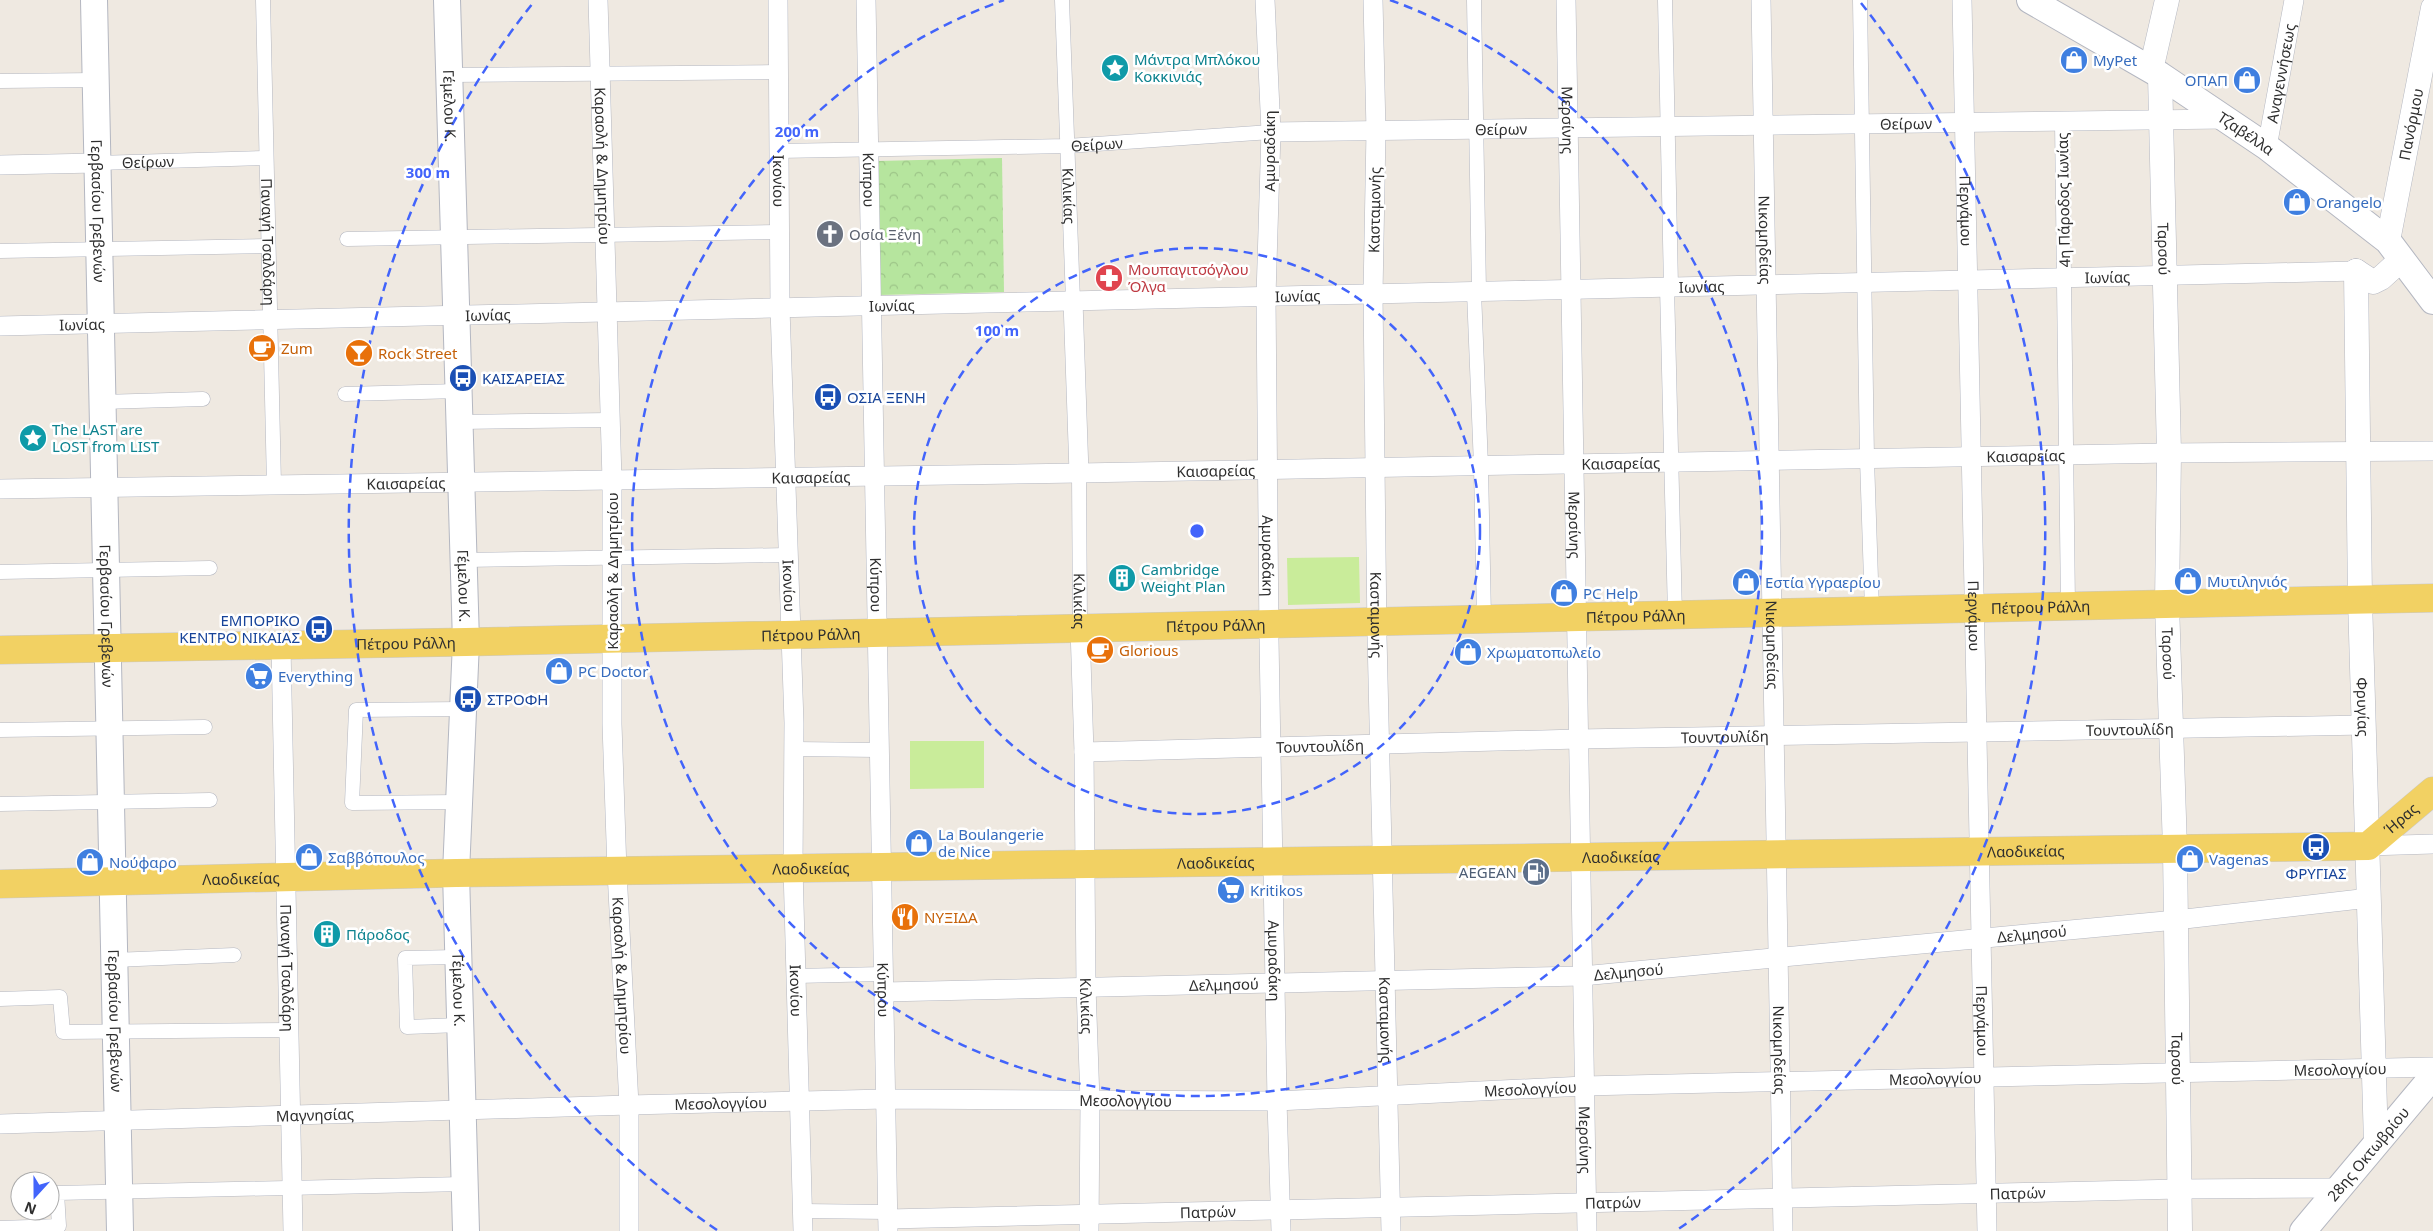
<svg xmlns="http://www.w3.org/2000/svg" width="2433" height="1231" font-family="'Noto Sans',sans-serif">
<style>
.forest{fill:url(#forest-crowns)}
.pitch{fill:#c9ec9a}
.lines{fill:none;stroke-linecap:round;stroke-linejoin:round}
.pedestrian-casing{stroke:#b4b7c1;stroke-width:15}
.minor-casing{stroke:#b4b7c1;stroke-width:20}
.tertiary-casing{stroke:#b4b7c1;stroke-width:25}
.secondary-casing{stroke:#b4b7c1;stroke-width:28}
.primary-casing{stroke:#c9c9c9;stroke-width:29}
.pedestrian{stroke:#fff;stroke-width:14}
.minor{stroke:#fff;stroke-width:19}
.tertiary{stroke:#fff;stroke-width:24}
.secondary{stroke:#fff;stroke-width:26}
.primary{stroke:#f2d163;stroke-width:28}
.ring{fill:none;stroke:#4264fb;stroke-width:2.5;stroke-dasharray:9 6}
.labels{text-anchor:middle;dominant-baseline:central;stroke-width:5;stroke-linejoin:round;paint-order:stroke}
.culture-label{font-size:15px;fill:#0d838f;stroke:#fff;text-anchor:start}
.shop-label{font-size:15px;fill:#366cbe;stroke:#fff;text-anchor:start}
.street-label{font-size:15px;fill:#2e2e2e;stroke:#fff}
.worship-label{font-size:15px;fill:#5b616d;stroke:#fff;text-anchor:start}
.health-label{font-size:15px;fill:#be3a42;stroke:#fff;text-anchor:start}
.food-label{font-size:15px;fill:#c56008;stroke:#fff;text-anchor:start}
.transit-label{font-size:15px;fill:#164399;stroke:#fff;text-anchor:start}
.service-label{font-size:15px;fill:#4e5e75;stroke:#fff;text-anchor:end}
.centre{fill:#4264fb;stroke:#fff;stroke-width:2.5}
.ring-label{font-size:15px;text-anchor:middle;font-weight:bold;fill:#4264fb;stroke:#fff;stroke-width:5;stroke-linejoin:round;paint-order:stroke}
</style>
<defs>
<pattern id="forest-crowns" width="20" height="18" patternUnits="userSpaceOnUse" patternTransform="scale(1.25)"><rect width="20" height="18" fill="#b6e59e"/><path d="M2 6a3 3 0 1 1 6 0M12 15a3 3 0 1 1 6 0" fill="none" stroke="#9dc588"/></pattern>
</defs>
<rect width="100%" height="100%" fill="#efe9e1"/>
<path class="forest" d="M1002 158 1004 292 879 295 877 161Z"/>
<path class="pitch" d="M1359 557 1360 603 1288 605 1287 558Z
M910 741H984V788L910 789Z"/>
<g class="lines">
<defs>
<g id="pedestrian">
<path id="s1" d="M263 0 274 485"/>
<path id="s2" d="M1062 0 1073 301"/>
<path d="M1474 0 1479 292"/>
<path d="M1665 0 1671 287"/>
<path d="M1860 0 1867 459 1872 610"/>
<path d="M449 75 778 72"/>
<path d="M0 81 96 80"/>
<path d="M2062 121 2068 606"/>
<path id="s3" d="M778 151 1067 146 1271 132"/>
<path id="s4" d="M97 163 266 158"/>
<path d="M347 239 779 232"/>
<path d="M0 251 268 246"/>
<path d="M1667 287 1675 615"/>
<path d="M1474 292 1481 466 1484 619"/>
<path d="M345 394 459 391"/>
<path d="M102 402 203 399"/>
<path d="M460 422 610 420"/>
<path id="s5" d="M1079 473 1080 628"/>
<path d="M464 560 788 555"/>
<path d="M0 572 210 568"/>
<path d="M0 730 205 727"/>
<path d="M795 749 878 750"/>
<path d="M459 802 352 803 356 710 463 709"/>
<path d="M0 804 210 800"/>
<path d="M458 957 405 958 407 1027 460 1025"/>
<path d="M114 960 234 955"/>
<path d="M796 976 883 974"/>
<path d="M0 999 60 997 63 1032 289 1030"/>
<path d="M802 1211 888 1212"/>
<path d="M0 1228 59 1226 57 1193 464 1184"/>
</g>
<g id="minor">
<path id="s6" d="M598 0 612 480V724L617 871 629 1105V1231"/>
<path id="s7" d="M778 0 780 308 794 723 793 868 803 1231"/>
<path id="s8" d="M866 0 888 1231"/>
<path id="s9" d="M1265 0 1271 132 1266 296 1269 639 1277 1101 1281 1231"/>
<path id="s10" d="M1373 0 1376 131 1373 294 1377 636 1391 1231"/>
<path id="s11" d="M1566 0 1587 1231"/>
<path id="s12" d="M1761 0 1783 1231"/>
<path id="s13" d="M1962 0 1987 1231"/>
<path id="s14" d="M1271 132 2224 119"/>
<path id="s15" d="M2267 147 2294 0"/>
<path d="M0 165 97 163"/>
<path d="M1073 301 1079 473"/>
<path id="s16" d="M0 326 2356 271"/>
<path id="s17" d="M0 489 1079 473 2169 453 2433 451"/>
<path id="s18" d="M1080 628 1084 752 1086 987 1090 1101 1089 1231"/>
<path id="s19" d="M281 646 293 1231"/>
<path id="s20" d="M1084 752 1578 739 2365 725"/>
<path d="M2368 846 2433 844"/>
<path id="s21" d="M884 992 1582 976 2176 920 2369 898"/>
<path id="s22" d="M0 1124 629 1105 885 1099 1277 1101 1584 1086 2433 1067"/>
<path id="s23" d="M888 1219 2179 1189 2338 1188"/>
</g>
<g id="tertiary">
<path d="M2151 70 2167 0"/>
<path id="s24" d="M2160 75 2169 453 2167 604 2175 849 2180 1231"/>
<path id="s25" d="M2388 241 2433 8"/>
<path id="s26" d="M2356 271 2360 599 2376 1143"/>
<path d="M2356 271 2373 282 2381 278 2402 259"/>
</g>
<g id="secondary">
<path id="s27" d="M94 0 120 1231"/>
<path id="s28" d="M447 0 466 642 456 873 466 1231"/>
<path id="s29" d="M2030 0 2160 75 2267 147 2388 241 2433 301"/>
<path id="s30" d="M2303 1231 2433 1076"/>
</g>
<g id="primary">
<path id="s31" d="M0 650 466 642 2433 598"/>
<path id="s32" d="M0 884 456 873 2368 846 2433 791"/>
</g>
</defs>
<use href="#pedestrian" class="pedestrian-casing"/>
<use href="#minor" class="minor-casing"/>
<use href="#tertiary" class="tertiary-casing"/>
<use href="#secondary" class="secondary-casing"/>
<use href="#primary" class="primary-casing"/>
<use href="#pedestrian" class="pedestrian"/>
<use href="#minor" class="minor"/>
<use href="#tertiary" class="tertiary"/>
<use href="#secondary" class="secondary"/>
<use href="#primary" class="primary"/>
</g>
<g class="ring">
<circle cx="1197" cy="531" r="283"/>
<path d="M1390 0A565 565 0 1 1 1004 0"/>
<path d="M717 1230A848 848 0 0 1 533 3M1861 3A848 848 0 0 1 1677 1230"/>
</g>
<defs>
<symbol id="shop-disc" viewBox="-11 -11 22 22"><circle r="9.5" fill="#3f7fe0" stroke="#fff"/><path d="M-5-2.5h2.3a2.7 3.5 0 0 1 5.4 0H5L5.5 6h-11ZM-1.5-2.5h3a1.5 2.3 0 0 0-3 0Z" fill="#fff"/></symbol>
<symbol id="sight-disc" viewBox="-11 -11 22 22"><circle r="9.5" fill="#0f9aa8" stroke="#fff"/><path d="M0-6L1.8-2.2L6-1.7L2.9 1.2L3.7 5.4L0 3.3L-3.7 5.4L-2.9 1.2L-6-1.7L-1.8-2.2Z" fill="#fff"/></symbol>
<symbol id="church-disc" viewBox="-11 -11 22 22"><circle r="9.5" fill="#6b7280" stroke="#fff"/><path d="M-1.2-6h2.4v3.5h3.3v2.4h-3.3V6h-2.4V-.1h-3.3v-2.4h3.3Z" fill="#fff"/></symbol>
<symbol id="pharmacy-disc" viewBox="-11 -11 22 22"><circle r="9.5" fill="#e0444e" stroke="#fff"/><path d="M-2-6h4v4h4v4h-4v4h-4v-4h-4v-4h4Z" fill="#fff"/></symbol>
<symbol id="cafe-disc" viewBox="-11 -11 22 22"><circle r="9.5" fill="#e8710a" stroke="#fff"/><path d="M-5.5-4.5H6V0H3Q3 3.5 0 3.5H-2.5Q-5.5 3.5-5.5 0ZM3-3.2v2h1.7v-2ZM-6 4.5H4V6H-6Z" fill="#fff"/></symbol>
<symbol id="bar-disc" viewBox="-11 -11 22 22"><circle r="9.5" fill="#e8710a" stroke="#fff"/><path d="M-6-5H6L.8 .8V4.5H3.5V6h-7V4.5H-.8V.8Z" fill="#fff"/></symbol>
<symbol id="bus-disc" viewBox="-11 -11 22 22"><circle r="9.5" fill="#1a4fb4" stroke="#fff"/><path d="M-5-6H5V4H4V6H2V4H-2V6H-4V4H-5ZM-3.5-4V0h7V-4ZM-3.5 1.2v1.5H-2V1.2ZM2 1.2v1.5H3.5V1.2Z" fill="#fff"/></symbol>
<symbol id="building-disc" viewBox="-11 -11 22 22"><circle r="9.5" fill="#0f9aa8" stroke="#fff"/><path d="M-4-6H4V6H1V3H-1V6H-4ZM-2.5-4.3h1.7v1.8h-1.7ZM.8-4.3h1.7v1.8H.8ZM-2.5-1h1.7V.8h-1.7ZM.8-1h1.7V.8H.8Z" fill="#fff"/></symbol>
<symbol id="supermarket-disc" viewBox="-11 -11 22 22"><circle r="9.5" fill="#3f7fe0" stroke="#fff"/><path d="M-6-5.5h2.5l.6 2H6L4.5 2H-2.5L-4.4-4H-6ZM-1.5 3.2a1.3 1.3 0 1 0 .1 0ZM3 3.2a1.3 1.3 0 1 0 .1 0Z" fill="#fff"/></symbol>
<symbol id="fuel-disc" viewBox="-11 -11 22 22"><circle r="9.5" fill="#5c6f8a" stroke="#fff"/><path d="M-5.5-6h7V0h2V4h1.3V-2.5L3-4.5l.8-.8L6-3V5H2.5V1h-1V6h-7ZM-4.2-4.7v3.2H.2V-4.7Z" fill="#fff"/></symbol>
<symbol id="restaurant-disc" viewBox="-11 -11 22 22"><circle r="9.5" fill="#e8710a" stroke="#fff"/><path d="M-5-6h1v4h1v-4h1v4h1v-4h1v5L-1.5 .5V6h-2V.5L-5-1ZM5-6V6H3V1.5H1.5Q1.5-4 5-6Z" fill="#fff"/></symbol>
</defs>
<g fill-rule="evenodd">
<use href="#shop-disc" x="2058" y="44" width="32" height="32"/>
<use href="#sight-disc" x="1099" y="52" width="32" height="32"/>
<use href="#shop-disc" x="2231" y="64" width="32" height="32"/>
<use href="#shop-disc" x="2281" y="186" width="32" height="32"/>
<use href="#church-disc" x="814" y="218" width="32" height="32"/>
<use href="#pharmacy-disc" x="1093" y="262" width="32" height="32"/>
<use href="#cafe-disc" x="246" y="332" width="32" height="32"/>
<use href="#bar-disc" x="343" y="337" width="32" height="32"/>
<use href="#bus-disc" x="447" y="362" width="32" height="32"/>
<use href="#bus-disc" x="812" y="381" width="32" height="32"/>
<use href="#sight-disc" x="17" y="422" width="32" height="32"/>
<use href="#building-disc" x="1106" y="562" width="32" height="32"/>
<use href="#shop-disc" x="2172" y="565" width="32" height="32"/>
<use href="#shop-disc" x="1730" y="566" width="32" height="32"/>
<use href="#shop-disc" x="1548" y="577" width="32" height="32"/>
<use href="#bus-disc" x="303" y="613" width="32" height="32"/>
<use href="#cafe-disc" x="1084" y="634" width="32" height="32"/>
<use href="#shop-disc" x="1452" y="636" width="32" height="32"/>
<use href="#shop-disc" x="543" y="655" width="32" height="32"/>
<use href="#supermarket-disc" x="243" y="660" width="32" height="32"/>
<use href="#bus-disc" x="452" y="683" width="32" height="32"/>
<use href="#shop-disc" x="903" y="827" width="32" height="32"/>
<use href="#bus-disc" x="2300" y="831" width="32" height="32"/>
<use href="#shop-disc" x="293" y="841" width="32" height="32"/>
<use href="#shop-disc" x="2174" y="843" width="32" height="32"/>
<use href="#shop-disc" x="74" y="846" width="32" height="32"/>
<use href="#fuel-disc" x="1520" y="856" width="32" height="32"/>
<use href="#supermarket-disc" x="1215" y="874" width="32" height="32"/>
<use href="#restaurant-disc" x="889" y="901" width="32" height="32"/>
<use href="#building-disc" x="311" y="918" width="32" height="32"/>
</g>
<g class="labels">
<g class="culture-label">
<text x="1134" y="59">Μάντρα Μπλόκου<tspan x="1134" dy="17">Κοκκινιάς</tspan></text>
<text x="52" y="429">The LAST are<tspan x="52" dy="17">LOST from LIST</tspan></text>
<text x="1141" y="569">Cambridge<tspan x="1141" dy="17">Weight Plan</tspan></text>
<text x="346" y="934">Πάροδος</text>
</g>
<g class="shop-label">
<text x="2093" y="60">MyPet</text>
<text x="2228" y="80" text-anchor="end">ΟΠΑΠ</text>
<text x="2316" y="202">Orangelo</text>
<text x="2207" y="581">Μυτιληνιός</text>
<text x="1765" y="582">Εστία Υγραερίου</text>
<text x="1583" y="593">PC Help</text>
<text x="1487" y="652">Χρωματοπωλείο</text>
<text x="578" y="671">PC Doctor</text>
<text x="278" y="676">Everything</text>
<text x="938" y="834">La Boulangerie<tspan x="938" dy="17">de Nice</tspan></text>
<text x="328" y="857">Σαββόπουλος</text>
<text x="2209" y="859">Vagenas</text>
<text x="109" y="862">Νούφαρο</text>
<text x="1250" y="890">Kritikos</text>
</g>
<g class="street-label">
<text stroke="none"><textPath href="#s15" startOffset="75">Αναγεννήσεως</textPath></text>
<text stroke="none"><textPath href="#s28" startOffset="106">Γέμελου Κ.</textPath></text>
<text stroke="none"><textPath href="#s11" startOffset="120">Μερσίνης</textPath></text>
<text stroke="none"><textPath href="#s14" startOffset="635">Θείρων</textPath></text>
<text stroke="none"><textPath href="#s25" startOffset="119">Πανόρμου</textPath></text>
<text stroke="none"><textPath href="#s14" startOffset="230">Θείρων</textPath></text>
<text stroke="none"><textPath href="#s29" startOffset="254">Τζαβέλλα</textPath></text>
<text stroke="none"><textPath href="#s3" startOffset="319">Θείρων</textPath></text>
<text transform="translate(1269 151) rotate(-90)">Αμυραδάκη</text>
<text stroke="none"><textPath href="#s4" startOffset="51">Θείρων</textPath></text>
<text stroke="none"><textPath href="#s6" startOffset="166">Καραολή &amp; Δημητρίου</textPath></text>
<text stroke="none"><textPath href="#s7" startOffset="181">Ικονίου</textPath></text>
<text stroke="none"><textPath href="#s8" startOffset="180">Κύπρου</textPath></text>
<text stroke="none"><textPath href="#s2" startOffset="196">Κιλικίας</textPath></text>
<text transform="translate(2063 200) rotate(-91)">4η Πάροδος Ιωνίας</text>
<text transform="translate(1374 210) rotate(-89)">Κασταμονής</text>
<text stroke="none"><textPath href="#s27" startOffset="211">Γερβασίου Γρεβενών</textPath></text>
<text stroke="none"><textPath href="#s13" startOffset="211">Περγάμου</textPath></text>
<text stroke="none"><textPath href="#s12" startOffset="240">Νικομηδείας</textPath></text>
<text stroke="none"><textPath href="#s1" startOffset="242">Παναγή Τσαλδάρη</textPath></text>
<text stroke="none"><textPath href="#s24" startOffset="174">Ταρσού</textPath></text>
<text stroke="none"><textPath href="#s16" startOffset="2108">Ιωνίας</textPath></text>
<text stroke="none"><textPath href="#s16" startOffset="1702">Ιωνίας</textPath></text>
<text stroke="none"><textPath href="#s16" startOffset="1298">Ιωνίας</textPath></text>
<text stroke="none"><textPath href="#s16" startOffset="892">Ιωνίας</textPath></text>
<text stroke="none"><textPath href="#s16" startOffset="488">Ιωνίας</textPath></text>
<text stroke="none"><textPath href="#s16" startOffset="82">Ιωνίας</textPath></text>
<text stroke="none"><textPath href="#s17" startOffset="2026">Καισαρείας</textPath></text>
<text stroke="none"><textPath href="#s17" startOffset="1621">Καισαρείας</textPath></text>
<text stroke="none"><textPath href="#s17" startOffset="1216">Καισαρείας</textPath></text>
<text stroke="none"><textPath href="#s17" startOffset="811">Καισαρείας</textPath></text>
<text stroke="none"><textPath href="#s17" startOffset="406">Καισαρείας</textPath></text>
<text stroke="none"><textPath href="#s11" startOffset="525">Μερσίνης</textPath></text>
<text stroke="none"><textPath href="#s9" startOffset="556">Αμυραδάκη</textPath></text>
<text transform="translate(612 571) rotate(-90)">Καραολή &amp; Δημητρίου</text>
<text stroke="none"><textPath href="#s28" startOffset="586">Γέμελου Κ.</textPath></text>
<text stroke="none"><textPath href="#s7" startOffset="586">Ικονίου</textPath></text>
<text stroke="none"><textPath href="#s8" startOffset="585">Κύπρου</textPath></text>
<text stroke="none"><textPath href="#s5" startOffset="128">Κιλικίας</textPath></text>
<text stroke="none"><textPath href="#s31" startOffset="2041">Πέτρου Ράλλη</textPath></text>
<text stroke="none"><textPath href="#s10" startOffset="615">Κασταμονής</textPath></text>
<text stroke="none"><textPath href="#s13" startOffset="616">Περγάμου</textPath></text>
<text stroke="none"><textPath href="#s27" startOffset="616">Γερβασίου Γρεβενών</textPath></text>
<text stroke="none"><textPath href="#s31" startOffset="1636">Πέτρου Ράλλη</textPath></text>
<text stroke="none"><textPath href="#s31" startOffset="1216">Πέτρου Ράλλη</textPath></text>
<text stroke="none"><textPath href="#s31" startOffset="811">Πέτρου Ράλλη</textPath></text>
<text stroke="none"><textPath href="#s31" startOffset="406">Πέτρου Ράλλη</textPath></text>
<text stroke="none"><textPath href="#s12" startOffset="645">Νικομηδείας</textPath></text>
<text stroke="none"><textPath href="#s24" startOffset="579">Ταρσού</textPath></text>
<text stroke="none"><textPath href="#s26" startOffset="436">Φρυγίας</textPath></text>
<text stroke="none"><textPath href="#s20" startOffset="1046">Τουντουλίδη</textPath></text>
<text stroke="none"><textPath href="#s20" startOffset="641">Τουντουλίδη</textPath></text>
<text stroke="none"><textPath href="#s20" startOffset="236">Τουντουλίδη</textPath></text>
<text stroke="none"><textPath href="#s32" startOffset="2411">Ήρας</textPath></text>
<text stroke="none"><textPath href="#s32" startOffset="2026">Λαοδικείας</textPath></text>
<text stroke="none"><textPath href="#s32" startOffset="1621">Λαοδικείας</textPath></text>
<text stroke="none"><textPath href="#s32" startOffset="1216">Λαοδικείας</textPath></text>
<text stroke="none"><textPath href="#s32" startOffset="811">Λαοδικείας</textPath></text>
<text stroke="none"><textPath href="#s32" startOffset="241">Λαοδικείας</textPath></text>
<text stroke="none"><textPath href="#s21" startOffset="1150">Δελμησού</textPath></text>
<text stroke="none"><textPath href="#s9" startOffset="961">Αμυραδάκη</textPath></text>
<text stroke="none"><textPath href="#s19" startOffset="322">Παναγή Τσαλδάρη</textPath></text>
<text stroke="none"><textPath href="#s21" startOffset="745">Δελμησού</textPath></text>
<text stroke="none"><textPath href="#s6" startOffset="976">Καραολή &amp; Δημητρίου</textPath></text>
<text stroke="none"><textPath href="#s21" startOffset="340">Δελμησού</textPath></text>
<text stroke="none"><textPath href="#s28" startOffset="991">Γέμελου Κ.</textPath></text>
<text stroke="none"><textPath href="#s7" startOffset="991">Ικονίου</textPath></text>
<text stroke="none"><textPath href="#s8" startOffset="990">Κύπρου</textPath></text>
<text stroke="none"><textPath href="#s18" startOffset="378">Κιλικίας</textPath></text>
<text stroke="none"><textPath href="#s27" startOffset="1021">Γερβασίου Γρεβενών</textPath></text>
<text stroke="none"><textPath href="#s10" startOffset="1020">Κασταμονής</textPath></text>
<text stroke="none"><textPath href="#s13" startOffset="1021">Περγάμου</textPath></text>
<text stroke="none"><textPath href="#s12" startOffset="1050">Νικομηδείας</textPath></text>
<text stroke="none"><textPath href="#s24" startOffset="984">Ταρσού</textPath></text>
<text stroke="none"><textPath href="#s22" startOffset="2341">Μεσολογγίου</textPath></text>
<text stroke="none"><textPath href="#s22" startOffset="1936">Μεσολογγίου</textPath></text>
<text stroke="none"><textPath href="#s22" startOffset="1531">Μεσολογγίου</textPath></text>
<text stroke="none"><textPath href="#s22" startOffset="1126">Μεσολογγίου</textPath></text>
<text stroke="none"><textPath href="#s22" startOffset="721">Μεσολογγίου</textPath></text>
<text stroke="none"><textPath href="#s22" startOffset="315">Μαγνησίας</textPath></text>
<text stroke="none"><textPath href="#s11" startOffset="1140">Μερσίνης</textPath></text>
<text stroke="none"><textPath href="#s30" startOffset="101">28ης Οκτωβρίου</textPath></text>
<text stroke="none"><textPath href="#s23" startOffset="1130">Πατρών</textPath></text>
<text stroke="none"><textPath href="#s23" startOffset="725">Πατρών</textPath></text>
<text stroke="none"><textPath href="#s23" startOffset="320">Πατρών</textPath></text>
</g>
<g class="worship-label">
<text x="849" y="234">Οσία Ξένη</text>
</g>
<g class="health-label">
<text x="1128" y="269">Μουπαγιτσόγλου<tspan x="1128" dy="17">Όλγα</tspan></text>
</g>
<g class="food-label">
<text x="281" y="348">Zum</text>
<text x="378" y="353">Rock Street</text>
<text x="1119" y="650">Glorious</text>
<text x="924" y="917">ΝΥΞΙΔΑ</text>
</g>
<g class="transit-label">
<text x="482" y="378">ΚΑΙΣΑΡΕΙΑΣ</text>
<text x="847" y="397">ΟΣΙΑ ΞΕΝΗ</text>
<text x="300" y="620" text-anchor="end">ΕΜΠΟΡΙΚΟ<tspan x="300" dy="17">ΚΕΝΤΡΟ ΝΙΚΑΙΑΣ</tspan></text>
<text x="487" y="699">ΣΤΡΟΦΗ</text>
<text x="2316" y="873" text-anchor="middle">ΦΡΥΓΙΑΣ</text>
</g>
<g class="service-label">
<text x="1517" y="872">AEGEAN</text>
</g>
</g>
<circle cx="1197" cy="531" r="8" class="centre"/>
<g class="ring-label">
<text x="797" y="137">200 m</text>
<text x="428" y="178">300 m</text>
<text x="997" y="336">100 m</text>
</g>
<g transform="translate(35 1196) rotate(201)"><circle r="24" fill="#ffffff" stroke="#ababab"/>
<path d="M0-4L9 19L0 12L-9 19Z" fill="#4264fb"/>
<text y="-8" font-size="14" font-weight="bold" text-anchor="middle" fill="#2e2e2e">N</text>
</g>
</svg>
